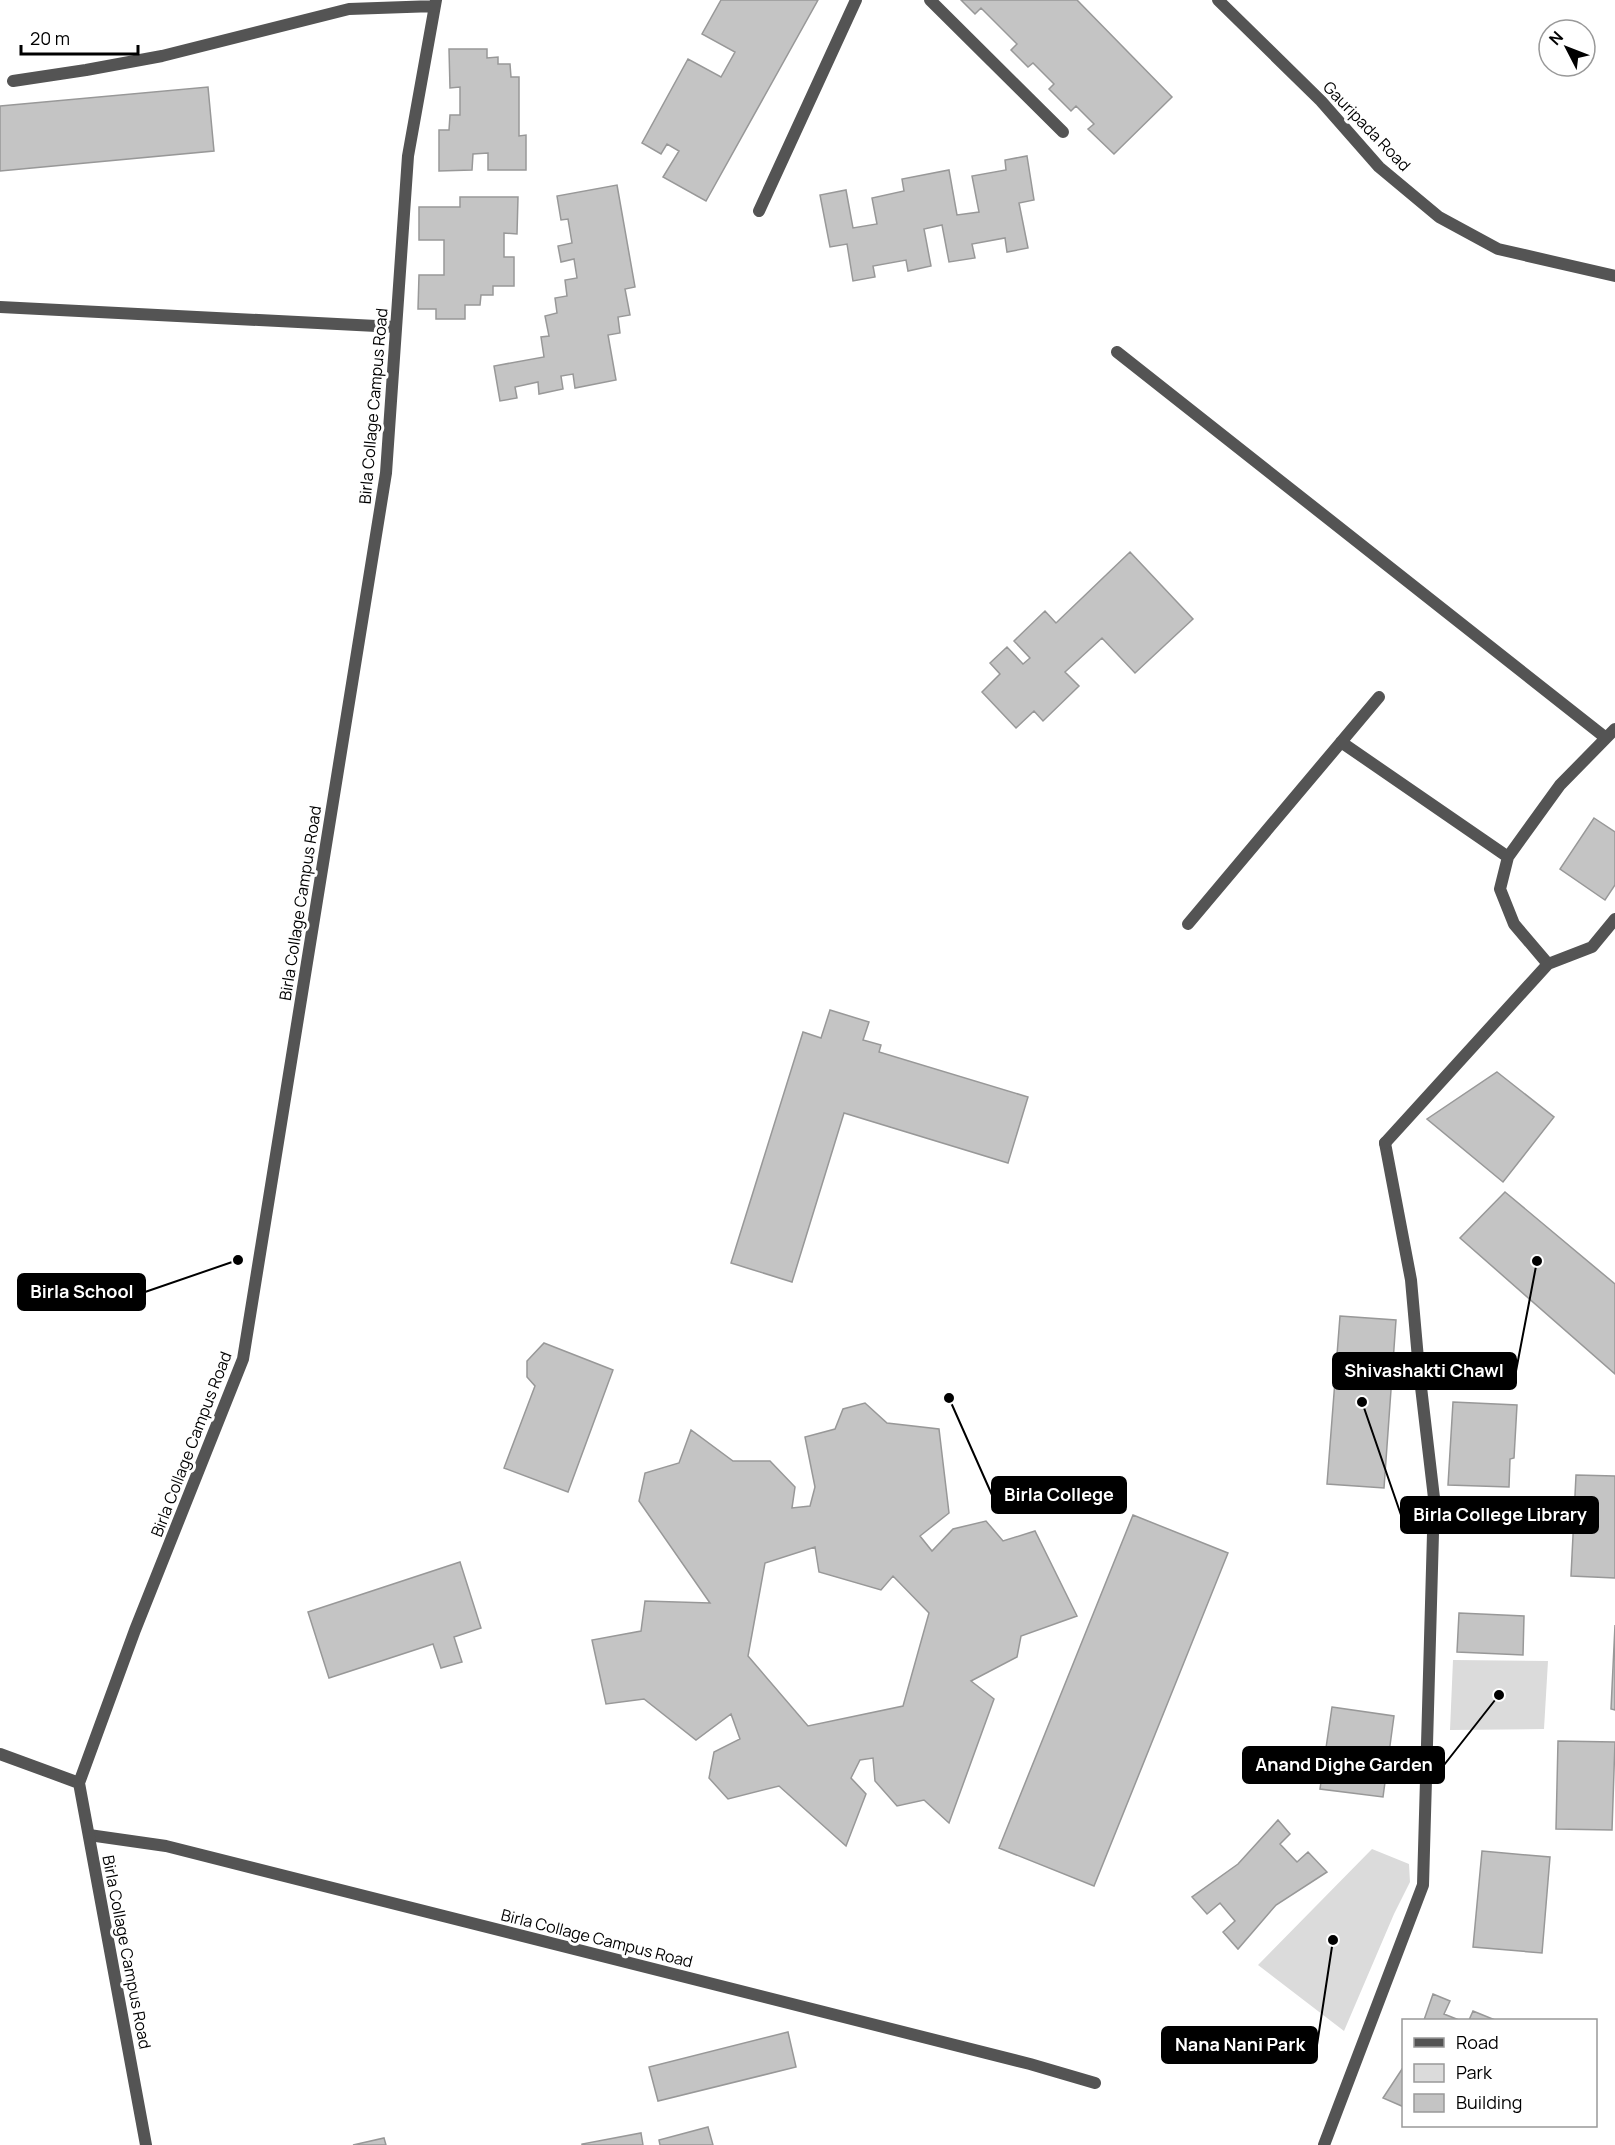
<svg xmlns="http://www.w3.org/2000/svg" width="1615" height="2145" font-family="Manrope,sans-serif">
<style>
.green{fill:#dbdbdb}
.building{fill:#c4c4c4;stroke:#989898;stroke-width:1.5;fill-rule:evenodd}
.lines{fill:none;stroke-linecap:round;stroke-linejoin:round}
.lane{stroke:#545454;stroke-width:12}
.street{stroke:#545454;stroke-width:12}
.labels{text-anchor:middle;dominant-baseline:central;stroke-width:6;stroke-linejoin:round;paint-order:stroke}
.street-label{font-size:16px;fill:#000;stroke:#fff}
.leader{fill:none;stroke:#000;stroke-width:2}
.callout-dot{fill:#000;stroke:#fff;stroke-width:2}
.callout{fill:#000;stroke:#000;stroke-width:2}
.callout-label{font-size:18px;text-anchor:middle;font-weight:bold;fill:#fff}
</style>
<rect width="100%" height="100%" fill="#fff"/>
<path class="green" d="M1453 1660 1548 1661 1544 1729 1450 1730Z
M1372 1849 1409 1864 1410 1882 1394 1914 1344 2031 1258 1965Z"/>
<path class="building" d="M721 0H818L706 201 663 177 679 151 667 144 661 154 642 143 688 59 721 77 735 52 702 34Z
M961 0H1077L1172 97 1114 154 1088 129 1094 124 1076 106 1071 111 1049 89 1054 84 1033 63 1028 67 1011 50 1017 44 981 8 975 14Z
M449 49H487V58L498 57V64H510L511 77H519V136L526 135V170H488V153L473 154 472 170 439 171V130H449L450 115H460V87L450 88Z
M208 87 214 151 0 171V106Z
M1027 156 1034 200 1019 203 1028 248 1007 252 1005 238 972 244 975 258 949 262 942 225 924 229 931 266 908 271 906 260 873 266 875 277 853 281 847 244 830 247 820 195 846 190 853 228 877 224 872 198 904 191 902 179 949 170 957 215 979 212 972 176 1006 170 1005 160Z
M617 185 635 287 625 289 630 315 618 317 620 333 608 335 616 380 575 388 573 374 561 376 563 389 539 394 538 382 515 387 517 398 500 401 494 366 544 357 541 337 549 336 545 316 557 313 555 298 567 296 565 280 577 278 574 259 561 262 558 246 572 243 568 219 561 220 557 196Z
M460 197H518L517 234 504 233V257H514V286H493V295H481L480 305H465V319H436V309H418L419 275H444V240H419V207H460Z
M1130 552 1193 619 1135 673 1102 638 1065 672 1079 686 1043 721 1034 711 1016 728 982 692 1000 674 990 663 1007 647 1023 664 1030 658 1014 641 1045 611 1056 623Z
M1594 818 1615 832V885L1605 900 1560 869Z
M830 1010 869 1022 863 1040 881 1045 879 1052 1028 1097 1008 1163 844 1113 792 1282 731 1263 803 1032 821 1038Z
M1497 1072 1554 1117 1503 1182 1427 1119Z
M1505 1192 1615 1284V1374L1460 1238Z
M1340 1316 1396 1320 1384 1488 1327 1484Z
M544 1343 613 1370 568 1492 504 1468 535 1386 527 1377V1361Z
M1453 1402 1517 1405 1514 1458 1510 1459 1509 1487 1448 1485Z
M865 1403 887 1423 939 1429 949 1513 920 1536 932 1551 953 1529 986 1521 1003 1541 1035 1531 1077 1616 1021 1636 1017 1657 971 1681 994 1699 949 1823 924 1800 897 1806 875 1781 873 1758 860 1760 851 1778 866 1794 846 1846 779 1786 728 1799 709 1778 714 1752 740 1739 731 1714 696 1740 644 1699 606 1704 592 1640 641 1631 645 1601 710 1603 639 1501 645 1473 679 1463 691 1430 733 1461H770L795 1487 792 1508 810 1506 815 1487 805 1437 835 1429 843 1409ZM815 1547 819 1572 881 1590 893 1576 929 1613 903 1706 808 1726 748 1656 765 1563Z
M1576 1475 1615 1476V1578L1571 1576Z
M1133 1515 1228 1553 1094 1886 999 1848Z
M460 1562 481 1628 454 1637 462 1662 441 1668 433 1644 329 1678 308 1612Z
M1459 1613 1524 1616 1523 1655 1457 1652Z
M1615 1625V1710L1611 1709Z
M1332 1707 1394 1716 1383 1797 1320 1789Z
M1558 1741 1615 1742 1612 1830 1556 1829Z
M1278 1820 1290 1834 1280 1844 1297 1862 1308 1852 1327 1872 1276 1905 1238 1949 1223 1932 1235 1921 1220 1903 1207 1914 1192 1897 1238 1864Z
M1482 1851 1550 1857 1542 1953 1473 1947Z
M1433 1994 1450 2001 1444 2014 1459 2020H1424Z
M1473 2011 1495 2020H1469Z
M788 2032 796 2067 658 2101 649 2067Z
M1404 2066V2107L1383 2098Z
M708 2127 713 2145H660L659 2140Z
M641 2133 643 2145H582V2144Z
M384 2138 386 2145H353Z"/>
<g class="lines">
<path class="lane" d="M1385 1143 1411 1280 1419 1370 1434 1498
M89 1835 166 1846 1030 2064 1095 2083"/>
<path class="street" d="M930 0 1063 132
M1218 0 1321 101 1379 167 1439 217 1498 249 1615 276
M13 81 86 70 162 56 349 9 435 6
M759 211 856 0
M0 307 396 327
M1117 352 1606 738
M1341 742 1508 857
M1188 924 1379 697
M1548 964 1514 924 1500 889 1508 857 1560 785 1615 729
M1385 1143 1548 964 1592 947 1615 919
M0 1754 79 1783
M146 2145 79 1783 135 1630 243 1359 386 473 408 156 436 0
M1324 2145 1423 1885 1434 1498"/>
</g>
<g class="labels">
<g class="street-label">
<text transform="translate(1367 126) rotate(46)">Gauripada Road</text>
<text transform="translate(373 406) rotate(-85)">Birla Collage Campus Road</text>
<text transform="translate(300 903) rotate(-81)">Birla Collage Campus Road</text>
<text transform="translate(191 1444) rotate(-69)">Birla Collage Campus Road</text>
<text transform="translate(597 1938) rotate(14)">Birla Collage Campus Road</text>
<text transform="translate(127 1952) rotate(79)">Birla Collage Campus Road</text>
</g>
</g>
<path class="leader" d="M238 1260L145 1292M1537 1261L1516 1371M949 1398L992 1495M1362 1402L1401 1515M1499 1695L1444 1765M1333 1940L1317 2045"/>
<g class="callout-dot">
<circle cx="238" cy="1260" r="6"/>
<circle cx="1537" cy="1261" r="6"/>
<circle cx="949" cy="1398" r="6"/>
<circle cx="1362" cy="1402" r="6"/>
<circle cx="1499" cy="1695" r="6"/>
<circle cx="1333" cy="1940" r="6"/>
</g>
<g class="callout">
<rect x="18" y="1274" width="127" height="36" rx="6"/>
<rect x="1333" y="1353" width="183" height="36" rx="6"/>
<rect x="992" y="1477" width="134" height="36" rx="6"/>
<rect x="1401" y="1497" width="197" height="36" rx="6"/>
<rect x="1243" y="1747" width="201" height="36" rx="6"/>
<rect x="1162" y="2027" width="155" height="36" rx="6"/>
</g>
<g class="callout-label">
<text x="82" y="1298">Birla School</text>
<text x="1424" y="1377">Shivashakti Chawl</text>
<text x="1059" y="1501">Birla College</text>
<text x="1500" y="1521">Birla College Library</text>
<text x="1344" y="1771">Anand Dighe Garden</text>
<text x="1240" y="2051">Nana Nani Park</text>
</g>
<rect x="1402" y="2019" width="195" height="108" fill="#ffffff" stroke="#999999" stroke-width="1.5"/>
<rect x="1414" y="2038" width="30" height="9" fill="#545454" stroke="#999999" stroke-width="1.5"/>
<text x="1456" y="2049" font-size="18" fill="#000000">Road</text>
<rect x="1414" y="2064" width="30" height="18" fill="#dbdbdb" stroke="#999999" stroke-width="1.5"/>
<text x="1456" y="2079" font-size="18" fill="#000000">Park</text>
<rect x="1414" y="2094" width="30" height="18" fill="#c4c4c4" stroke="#999999" stroke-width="1.5"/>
<text x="1456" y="2109" font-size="18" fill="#000000">Building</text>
<g transform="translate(1567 48) rotate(312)"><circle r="28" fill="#ffffff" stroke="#999999" stroke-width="1.5"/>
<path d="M0-4.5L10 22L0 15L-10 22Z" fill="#000000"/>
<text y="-9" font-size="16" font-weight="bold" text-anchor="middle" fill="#000000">N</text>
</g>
<path d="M21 45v9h117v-9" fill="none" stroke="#000000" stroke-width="3"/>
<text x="30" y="45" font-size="18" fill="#000000" stroke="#ffffff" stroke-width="4.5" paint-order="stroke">20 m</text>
</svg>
